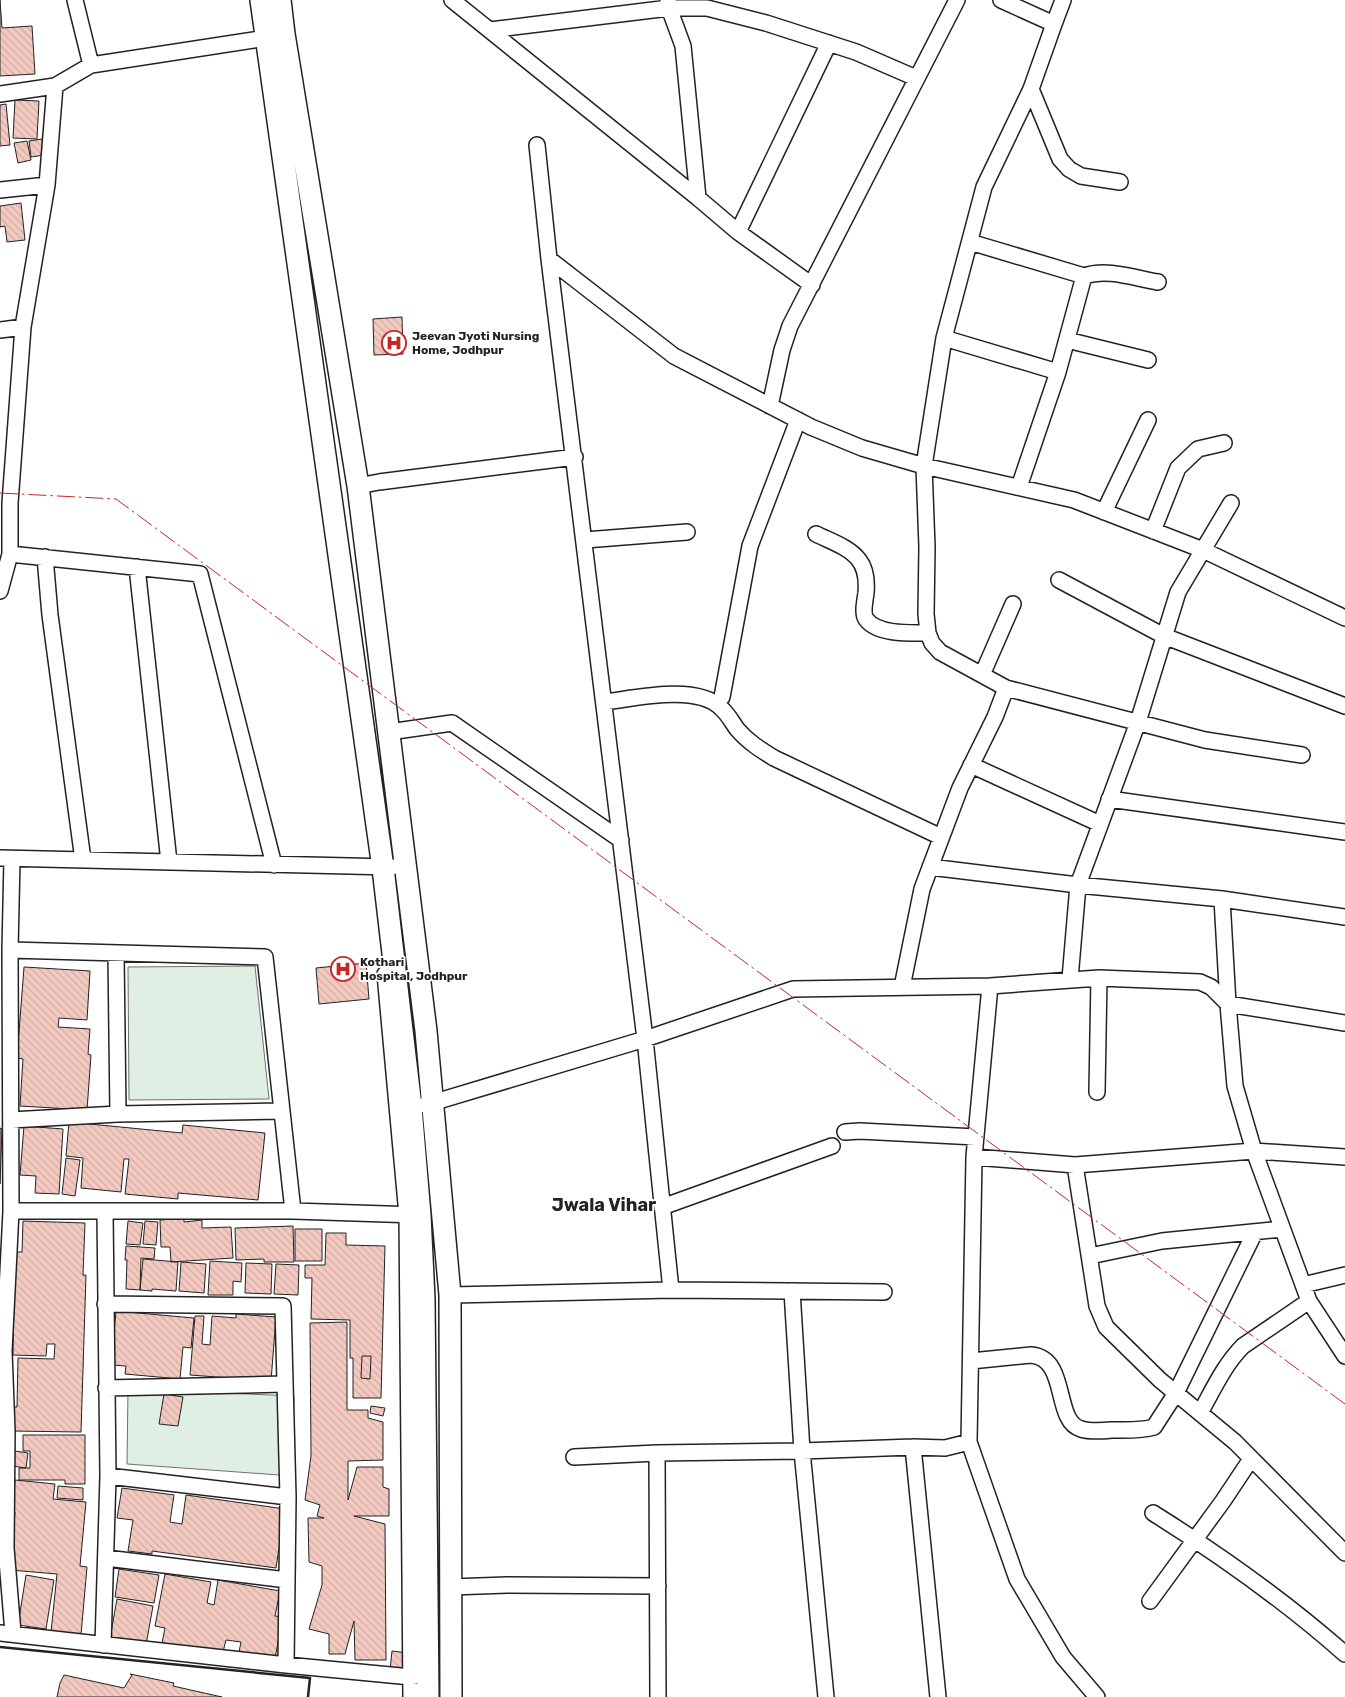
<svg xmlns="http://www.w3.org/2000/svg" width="1345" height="1697" font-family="Rubik,sans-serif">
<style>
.garden{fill:#e0efe3;stroke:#6f6f6f}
.building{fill:url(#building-back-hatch);stroke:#222}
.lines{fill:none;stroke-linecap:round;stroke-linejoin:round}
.street-casing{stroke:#222;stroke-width:18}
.secondary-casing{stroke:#222;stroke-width:24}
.street{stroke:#fff;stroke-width:15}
.secondary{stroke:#fff;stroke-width:21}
.wall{stroke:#222;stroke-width:2.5}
.power{stroke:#c62828;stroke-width:1;stroke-dasharray:18 4 2.5 4;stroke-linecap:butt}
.labels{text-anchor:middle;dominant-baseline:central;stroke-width:4;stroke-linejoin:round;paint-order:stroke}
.poi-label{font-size:12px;font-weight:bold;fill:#222;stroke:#fff;text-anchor:start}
.district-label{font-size:18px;font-weight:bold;fill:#222;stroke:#fff}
</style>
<defs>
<pattern id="building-back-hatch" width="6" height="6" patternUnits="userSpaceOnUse" patternTransform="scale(1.25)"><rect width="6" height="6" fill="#f3c9c0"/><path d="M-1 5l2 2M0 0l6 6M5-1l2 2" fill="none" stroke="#d0aca5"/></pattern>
</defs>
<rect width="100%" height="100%" fill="#fff"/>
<path class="garden" d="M255 966 269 1099 129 1100 128 967Z
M128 1389 294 1396 293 1476 127 1464Z"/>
<path class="building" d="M0 0 2 28 32 26 35 74 0 76Z
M15 100 39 101 37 139 13 138Z
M6 104 10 145 0 146V105Z
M42 139 44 155 31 157 29 141Z
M27 141 31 160 18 163 14 143Z
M21 203 25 240 7 242 5 226 0 227V206Z
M402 317 403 354 374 355 373 319Z
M366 963 369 999 319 1004 316 968Z
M24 967 90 971 87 1020 59 1018 58 1027 90 1029 88 1054 91 1055 87 1110 20 1106 23 1059 17 1058Z
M69 1122 182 1133 183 1125 265 1133 258 1200 178 1193V1199L125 1194 129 1159H124L121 1192 81 1188 83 1158 66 1156Z
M24 1126 63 1129 59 1194 35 1193 36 1176 20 1175Z
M0 1128 2 1129 0 1184Z
M66 1158 80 1160 75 1196 62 1194Z
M184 1218V1222L202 1220V1228L231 1227 233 1258 171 1262 170 1247H161L160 1220Z
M23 1221 85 1223 83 1275H86L81 1432 11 1431 12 1407H17L18 1358 54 1359 55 1344H47L46 1356 13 1355 14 1252H22Z
M128 1221 143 1223 140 1245 126 1244Z
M145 1221 158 1222 156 1245 143 1244Z
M293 1226 294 1262H264V1259L236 1260 235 1228Z
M295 1229H322V1261H295Z
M326 1233H346V1245L385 1246 381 1398H353V1358H350V1320L311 1319 312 1278H305V1265H325Z
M126 1246 155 1248 154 1259 141 1258 140 1290 126 1289 127 1260H125Z
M143 1259 178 1262 176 1291 152 1289V1291L140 1290Z
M210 1261 242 1263 241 1282 233 1281V1295H208Z
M181 1262 206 1264 204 1293 179 1291Z
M246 1263 272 1264 271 1294 245 1293Z
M276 1264 299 1265 298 1295 274 1294Z
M116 1311 194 1318 191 1348 183 1347 180 1379 125 1374 126 1366 111 1365Z
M236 1314 276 1317 271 1381 190 1375 195 1316H204L202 1344 210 1345 212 1316 236 1318Z
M347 1322V1410H368V1418L383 1422V1460L348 1461V1500L357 1467H383V1487L389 1489V1516H354L385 1524 386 1660H355L354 1621 345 1654H329V1634L309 1629 322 1585V1566L309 1562 308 1518H324L317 1516 320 1505 305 1500 311 1456 310 1323Z
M362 1356H371L370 1379 361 1378Z
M164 1394 183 1397 178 1426 159 1424Z
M371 1406 385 1408 383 1416 370 1413Z
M23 1435H85V1484H65V1480H19V1468H30V1451H23Z
M15 1451 28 1453 26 1468 12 1466Z
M15 1480 55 1484 53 1499 86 1502 80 1566 87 1567 81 1635 51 1632 57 1574 10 1570 15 1512 12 1511Z
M58 1486 83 1488V1500L57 1498Z
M122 1488 174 1495 170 1522 182 1524 186 1495 285 1509 276 1568 152 1551V1554L128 1551 133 1520 117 1518Z
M119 1569 159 1575 154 1603 115 1597Z
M165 1574 211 1582 207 1603 214 1605 218 1580 280 1591 275 1616 283 1617 275 1658 239 1652 241 1642 226 1640 223 1652 196 1647V1649L162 1643 165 1628 155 1626Z
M26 1575 54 1580 46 1629 18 1625Z
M117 1599 153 1606 146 1645 110 1638Z
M392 1651 408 1653V1672L390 1670Z
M130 1674 174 1683 173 1686 222 1697H57L60 1683 64 1675 124 1688 132 1675Z"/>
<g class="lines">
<defs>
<path id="street" d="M75 0 91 65
M452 0 698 198 738 232 812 285
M668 0 669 8 683 46 698 198
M1001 0 1054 24 1031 89 984 187 944 338 924 466 927 547 926 614 928 633 932 643 940 652 1006 688
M1054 24 1063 0
M490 30 669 8H707L766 23 856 52 916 78
M55 86 91 65 266 38
M1031 89 1060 159 1069 169 1081 176 1120 182
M0 94 55 86 47 185 0 190
M537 145 549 259 645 1039 671 1290
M47 185 23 327 10 503V554L200 574 274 865
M738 232 829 43
M970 242 1084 276 1058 372 1019 487
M549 259 674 356 811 427 862 448 924 466 1074 500 1203 550 1345 618
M1084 276C1107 268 1134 278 1158 282
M0 330 23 327
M944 338 1058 372
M1067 340 1148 360
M770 406 782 350 790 326 957 0
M358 486 379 482 575 457
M1104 512 1148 420
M1153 531 1178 468 1198 449 1224 443
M816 534C830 541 849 547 859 560 866 569 867 581 866 593 865 601 862 613 866 619 877 635 912 633 928 633
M585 540 687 532
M45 557 50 615 83 860
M137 567 169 862
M1059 580 1164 636 1345 706
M0 591 10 554
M982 675 1013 604
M722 697 750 546 798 420
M605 702C636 698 697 684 721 708 728 714 732 722 737 729 748 742 761 750 774 758L941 837
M389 732 452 723 621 840
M971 765 1100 824
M1109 799 1345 832
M0 858 392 867
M12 859 10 950 11 1211 4 1351 7 1431 6 1548 13 1633
M930 867 1078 885 1222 899
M1345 917 1222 899 1228 1004 1235 1086 1254 1151 1309 1301 1345 1356
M10 950 265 957 293 1211
M116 954 118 1114
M385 974 407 1215 411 1697
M1070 979 1078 885 1138 722 1178 592 1231 503
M990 986 974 1157 1075 1165
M902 987 922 889 960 788 995 717 1006 688 1205 740 1302 755
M1097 1092 1099 978
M425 1105 645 1039 793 989 990 986 1099 978 1200 982 1211 987 1228 1004 1345 1023
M11 1120 118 1114 282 1111
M845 1132 860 1131 976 1137
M1345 1157 1254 1151 1075 1165 1097 1306 1106 1327 1160 1380 1235 1442 1345 1553
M662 1207 832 1146
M11 1211H293L417 1215
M1090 1256 1162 1241 1282 1229
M1303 1285 1345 1275
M792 1291 802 1451 826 1697
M450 1295 671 1290 884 1292
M105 1304 283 1306 288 1497 286 1665
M971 1361 1031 1355C1069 1358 1053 1421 1081 1429 1091 1432 1102 1431 1112 1430 1126 1430 1141 1431 1154 1427L1176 1393 1255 1232
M106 1388 285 1384
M1200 1413C1213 1390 1224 1365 1243 1346L1309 1301
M969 1442 974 1157
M913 1447 938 1697
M657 1453 658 1697
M574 1457 657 1453 802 1451 913 1447 945 1448 969 1442 1017 1579 1063 1657 1097 1697
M108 1476 288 1497
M1153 1513C1220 1555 1286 1602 1345 1654
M106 1558 287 1580
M451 1587 507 1585 658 1586
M1150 1601 1223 1501 1251 1459
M0 1633 286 1665 411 1677 421 1675
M103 1645 108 1476 105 1212"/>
<path id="secondary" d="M261 0 383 868 411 1107 420 1215 424 1299 428 1697
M280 0 284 34 358 486 426 1031 450 1295 451 1697"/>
</defs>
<use href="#street" class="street-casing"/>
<use href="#secondary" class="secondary-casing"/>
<use href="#street" class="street"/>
<use href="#secondary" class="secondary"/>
<path class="wall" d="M0 1647 310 1678 308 1697"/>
<path class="power" d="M0 493 116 499 1345 1404"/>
</g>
<defs>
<symbol id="hospital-ring" viewBox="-11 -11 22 22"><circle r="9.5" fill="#fff" stroke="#c62828" stroke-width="1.5"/><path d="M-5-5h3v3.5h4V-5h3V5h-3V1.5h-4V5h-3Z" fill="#c62828"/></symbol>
</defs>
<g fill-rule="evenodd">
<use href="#hospital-ring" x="380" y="329" width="28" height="28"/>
<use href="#hospital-ring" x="329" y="955" width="28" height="28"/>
</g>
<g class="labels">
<g class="poi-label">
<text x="412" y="336">Jeevan Jyoti Nursing<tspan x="412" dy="14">Home, Jodhpur</tspan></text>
<text x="360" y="962">Kothari<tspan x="360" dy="14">Hospital, Jodhpur</tspan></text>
</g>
<g class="district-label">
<text x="604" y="1205">Jwala Vihar</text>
</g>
</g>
</svg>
